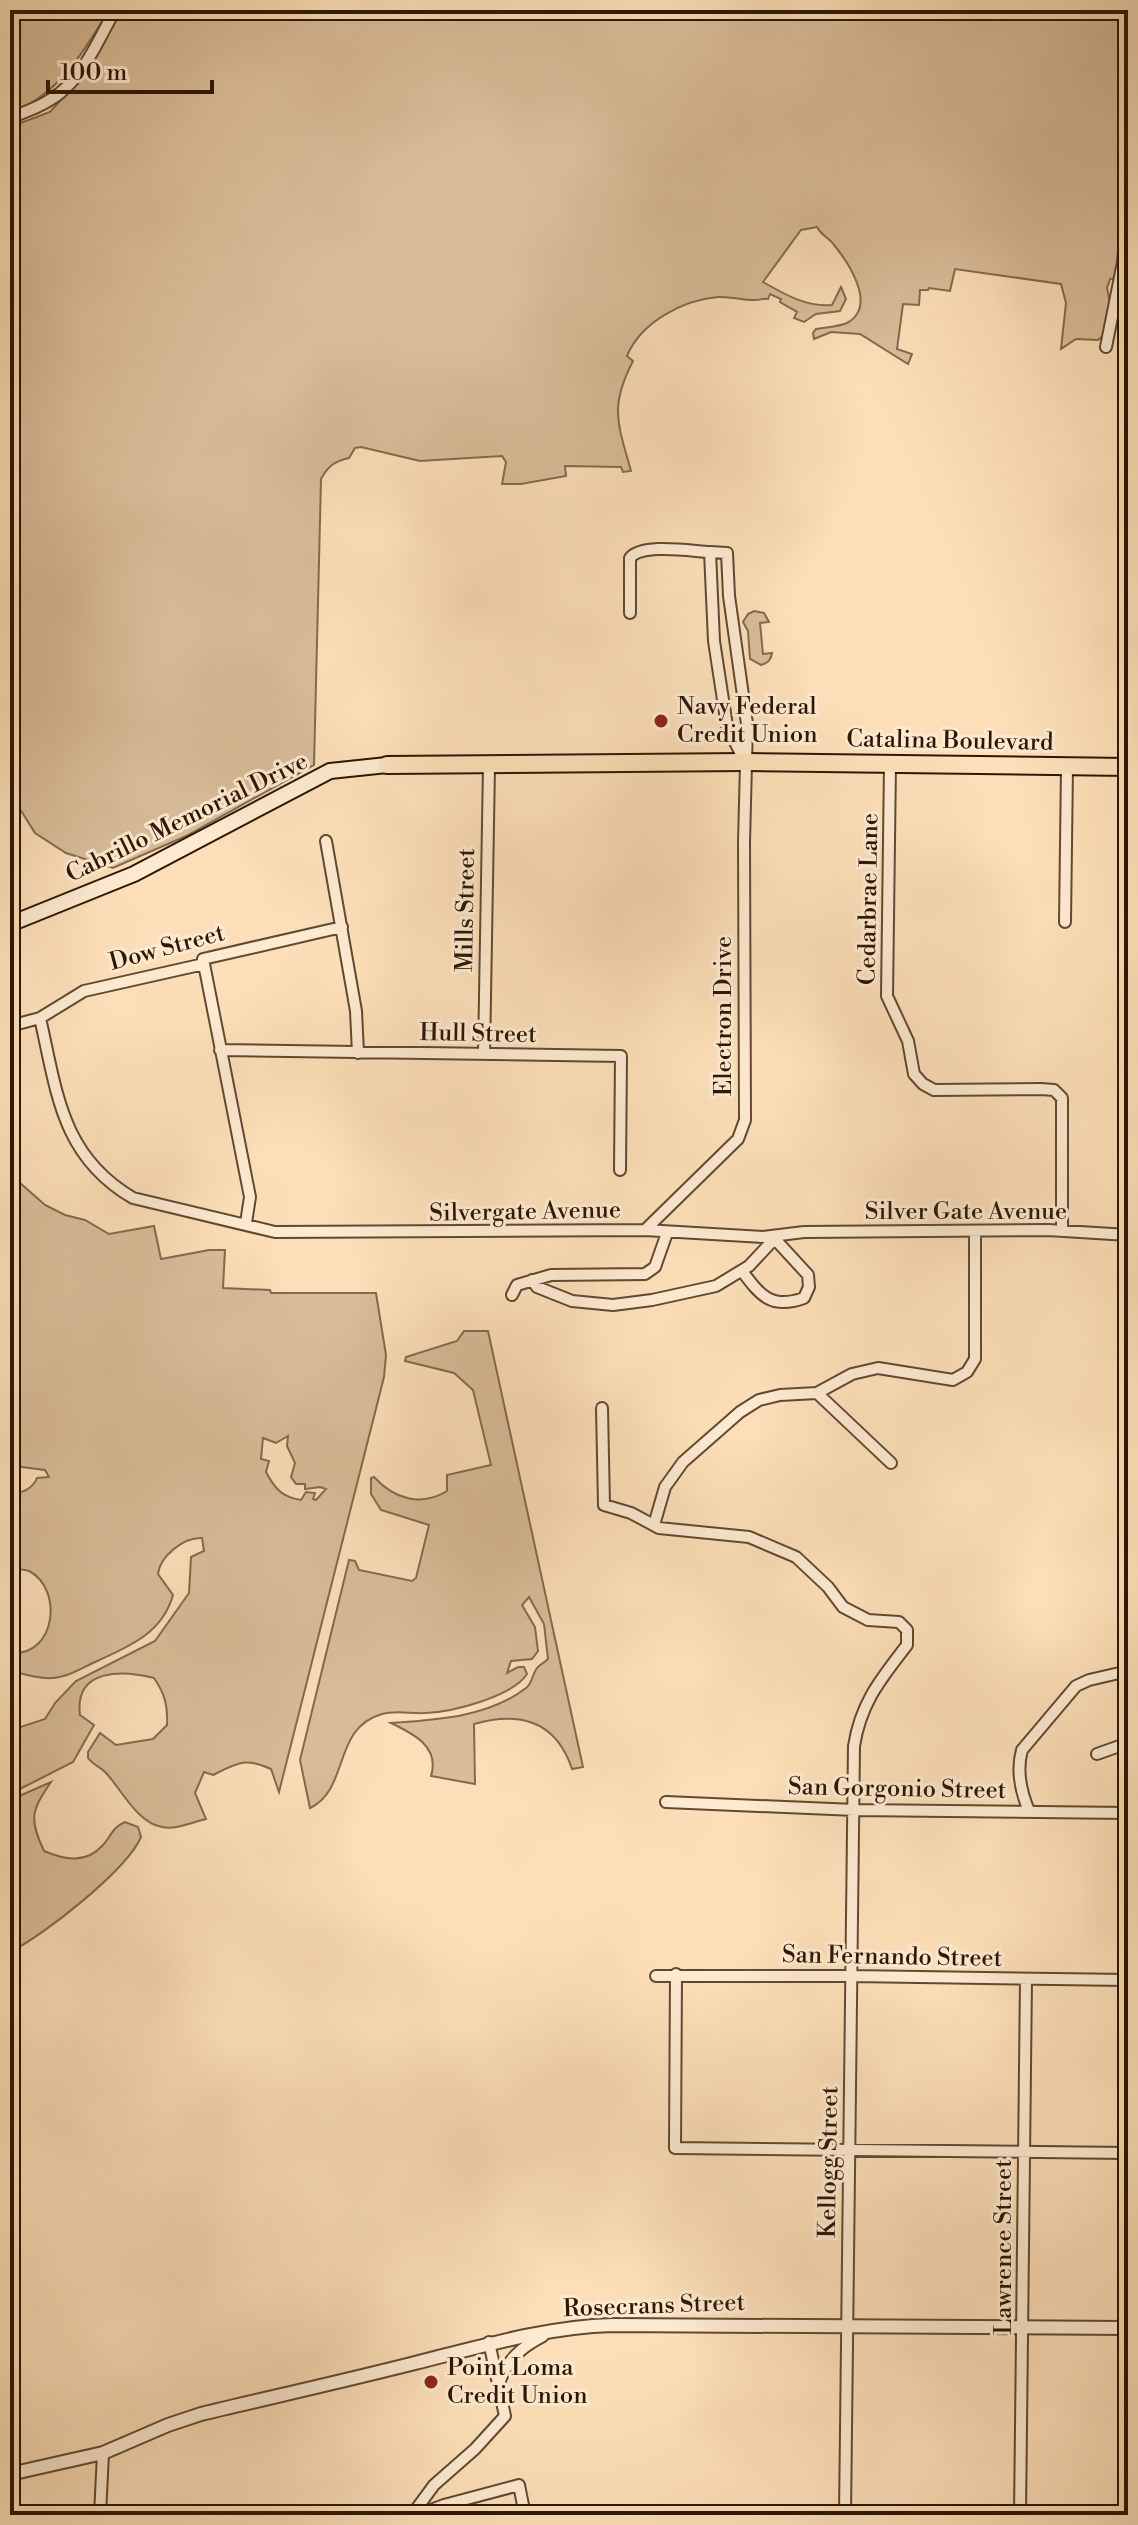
<svg xmlns="http://www.w3.org/2000/svg" width="1138" height="2525" font-family="'Libre Bodoni',serif">
<style>
.grass{fill:#d9bd99;stroke:#836a4e;stroke-width:2;fill-rule:evenodd}
.lines{fill:none;stroke-linecap:round;stroke-linejoin:round}
.minor-casing{stroke:#614930;stroke-width:14}
.tertiary-casing{stroke:#614930;stroke-width:16}
.secondary-casing{stroke:#2d1703;stroke-width:18}
.primary-casing{stroke:#2d1703;stroke-width:20}
.minor{stroke:#fdead1;stroke-width:10}
.tertiary{stroke:#fdead1;stroke-width:12}
.secondary{stroke:#fdead1;stroke-width:14}
.primary{stroke:#fcdfb8;stroke-width:16}
.poi-dot{fill:#8f2418;stroke:#fdead1;stroke-width:3}
.labels{text-anchor:middle;dominant-baseline:central;stroke-width:6;stroke-linejoin:round;paint-order:stroke}
.poi-label{font-size:24px;fill:#2d1703;stroke:#fdead1;text-anchor:start}
.street-label{font-size:24px;fill:#2d1703;stroke:#fdead1}
</style>
<rect width="100%" height="100%" fill="#fcdfb8"/>
<filter id="stains"><feTurbulence type="fractalNoise" baseFrequency=".0025" numOctaves="4"/><feColorMatrix values="0 0 0 0 .2 0 0 0 0 .09 0 0 0 0 .02 0 0 0 .5 -.17"/></filter>
<radialGradient id="worn" r=".72"><stop offset=".6" stop-color="#630" stop-opacity="0"/><stop offset="1" stop-color="#630" stop-opacity=".3"/></radialGradient>
<path class="grass" d="M10 10H109C83 53 59 94 10 114Z
M122 10H1121L1124 239 1117 278 1110 279 1107 288 1110 302 1104 335 1098 340 1076 339 1061 349 1066 303 1061 284 955 269 950 291 929 288 928 290H920L919 305 903 304 897 349 912 354 908 364 860 334 831 332 814 339 813 333 816 329C826 327 838 327 847 323 878 306 848 262 834 245 829 238 821 235 817 227L801 230 763 282C786 295 806 307 832 305L841 287 846 299 840 311 816 314 804 322 794 318 797 312 780 302 781 299 770 294 768 299C764 298 760 300 756 300 744 301 731 296 718 297 683 300 641 322 627 356L633 361C609 407 618 424 631 471L623 472 621 467 565 466 566 476 521 484H502L506 462 502 456 420 461 361 447 355 448 349 458C335 461 328 466 321 479L314 765 186 836 113 868 66 853 35 833 10 793V127L50 112 78 81Z
M754 611 764 613 769 622 760 623 763 654 772 653C771 660 768 663 761 665L750 659 748 631 743 622 748 614Z
M10 1174 45 1205 65 1215 85 1220 109 1234 154 1226 161 1259 209 1250H225L223 1288 270 1290 271 1293H376L386 1355 384 1377 279 1792 271 1769C245 1757 237 1763 213 1775L204 1772 195 1793 206 1819C193 1822 175 1830 162 1827 138 1823 122 1791 107 1774 101 1767 93 1765 88 1758V1752L100 1733 116 1745 153 1739 167 1725C168 1706 165 1694 154 1678 123 1670 74 1668 80 1715L94 1725 73 1762 18 1790 10 1791V1720L21 1727 45 1719 55 1703 76 1681 155 1641 189 1593 191 1557 204 1551 202 1538C184 1537 160 1556 158 1574L173 1595C162 1634 128 1647 95 1662 82 1668 68 1677 53 1678 38 1679 24 1674 10 1670V1653C57 1657 63 1588 29 1571 24 1569 16 1569 10 1569V1483L14 1492C24 1494 34 1486 37 1478L49 1477 45 1470 22 1467 10 1459ZM288 1436 287 1446 295 1463 291 1477 296 1484H305V1489L320 1487 326 1489 316 1500 313 1499 315 1493 306 1492 301 1500C282 1497 275 1489 266 1472L269 1461 261 1459 263 1438 276 1443Z
M464 1331H488L583 1767 572 1769C556 1721 520 1711 474 1724L475 1784 431 1776C440 1747 414 1734 391 1723 436 1720 489 1717 526 1688 533 1683 532 1673 538 1667 541 1664 545 1662 548 1659L544 1624 529 1597 522 1605 535 1627 538 1651 532 1659 511 1661 507 1673 518 1667H524L527 1674C512 1697 452 1712 426 1713 411 1714 396 1710 382 1714 332 1728 350 1789 310 1808L300 1760 349 1560 355 1561 359 1570 412 1581 416 1578 429 1525 381 1510 371 1494V1478L374 1477C394 1499 421 1507 447 1491V1475L491 1465 473 1390 454 1373 405 1361 406 1357 457 1341Z
M51 1782C31 1811 29 1819 44 1851 65 1860 86 1864 103 1845 111 1836 113 1827 125 1822L138 1827 141 1837C127 1870 43 1936 10 1952V1800Z"/>
<g class="lines">
<defs>
<path id="minor" d="M10 118C27 111 45 105 60 93 85 73 100 37 115 10
M1106 347 1123 262 1127 218 1125 10
M630 613V558C642 543 690 551 710 552L714 641 727 726 744 760
M890 764 887 996 908 1041 914 1074 923 1084 934 1090 1041 1089 1054 1090 1062 1098V1231
M326 841 356 1011 358 1053
M1065 922 1067 767
M204 964 250 1197 246 1223
M40 1018C57 1092 61 1156 133 1198L275 1232 645 1230 763 1237 804 1232 1048 1230 1128 1235
M10 1026 40 1018 84 991 204 964 203 959 342 927
M220 1050 621 1056 620 1170
M484 1054 489 766
M645 1230 738 1139 745 1120 744 842 747 724 729 596 727 553 710 552
M742 1271C760 1295 771 1310 804 1298L809 1287 808 1275 774 1238
M532 1280 537 1287 572 1301 613 1305 652 1300 716 1286 749 1266 777 1236
M512 1295 517 1285 551 1275 645 1274 655 1267 667 1233
M817 1393 891 1463
M602 1408 604 1505 631 1513 659 1528 749 1537 796 1557 828 1587 843 1607 868 1620 899 1622 907 1630V1645C881 1679 861 1702 854 1746L845 2515
M654 1525 665 1487 683 1462 740 1412 759 1400 780 1395 817 1393 852 1374 878 1368 953 1380 967 1372 975 1359V1232
M1097 1754 1128 1743
M666 1802 855 1810 1128 1813
M1029 1811C1021 1792 1016 1771 1022 1750L1076 1686 1089 1680 1128 1671
M676 1974 675 2148 1128 2153
M656 1976H852L1128 1980
M499 2383C508 2359 520 2348 543 2336
M754 2511 1028 2515
M100 2515 103 2453
M412 2515 434 2485 475 2449 505 2416 489 2342
M418 2515 444 2505 519 2485 525 2515
M1020 2515 1026 1979"/>
<path id="tertiary" d="M10 2474 103 2453 168 2425 201 2414C272 2397 344 2381 415 2363 479 2347 545 2327 612 2325L1128 2328"/>
<path id="secondary" d="M10 924 134 874 330 771 387 765"/>
<path id="primary" d="M387 765 745 762 1128 767"/>
</defs>
<use href="#minor" class="minor-casing"/>
<use href="#tertiary" class="tertiary-casing"/>
<use href="#secondary" class="secondary-casing"/>
<use href="#primary" class="primary-casing"/>
<use href="#minor" class="minor"/>
<use href="#tertiary" class="tertiary"/>
<use href="#secondary" class="secondary"/>
<use href="#primary" class="primary"/>
</g>
<g class="poi-dot">
<circle cx="661" cy="721" r="8"/>
<circle cx="431" cy="2382" r="8"/>
</g>
<g class="labels">
<g class="poi-label">
<text x="677" y="707">Navy Federal<tspan x="677" dy="28">Credit Union</tspan></text>
<text x="447" y="2368">Point Loma<tspan x="447" dy="28">Credit Union</tspan></text>
</g>
<g class="street-label">
<text transform="translate(950 741) rotate(1)">Catalina Boulevard</text>
<text transform="translate(187 818) rotate(-26)">Cabrillo Memorial Drive</text>
<text transform="translate(869 899) rotate(-89)">Cedarbrae Lane</text>
<text transform="translate(466 910) rotate(-89)">Mills Street</text>
<text transform="translate(167 948) rotate(-15)">Dow Street</text>
<text transform="translate(724 1016) rotate(-90)">Electron Drive</text>
<text transform="translate(478 1034) rotate(1)">Hull Street</text>
<text transform="translate(525 1212) rotate(-1)">Silvergate Avenue</text>
<text x="966" y="1212">Silver Gate Avenue</text>
<text transform="translate(897 1789) rotate(1)">San Gorgonio Street</text>
<text transform="translate(892 1957) rotate(1)">San Fernando Street</text>
<text transform="translate(829 2162) rotate(-89)">Kellogg Street</text>
<text transform="translate(1004 2247) rotate(-90)">Lawrence Street</text>
<text transform="translate(654 2306) rotate(-2)">Rosecrans Street</text>
</g>
</g>
<rect width="1138" height="2525" fill="none" stroke="#fcdfb8" stroke-width="40"/>
<rect x="12" y="12" width="1114" height="2501" fill="none" stroke="#2d1703" stroke-width="4"/>
<rect x="20" y="20" width="1098" height="2485" fill="none" stroke="#2d1703" stroke-width="2"/>
<path d="M48 80v12h164v-12" fill="none" stroke="#2d1703" stroke-width="4"/>
<text x="60" y="80" font-size="24" fill="#2d1703" stroke="#fdead1" stroke-width="6" paint-order="stroke">100 m</text>
<rect width="100%" height="100%" filter="url(#stains)"/>
<rect width="100%" height="100%" fill="url(#worn)"/>
</svg>
